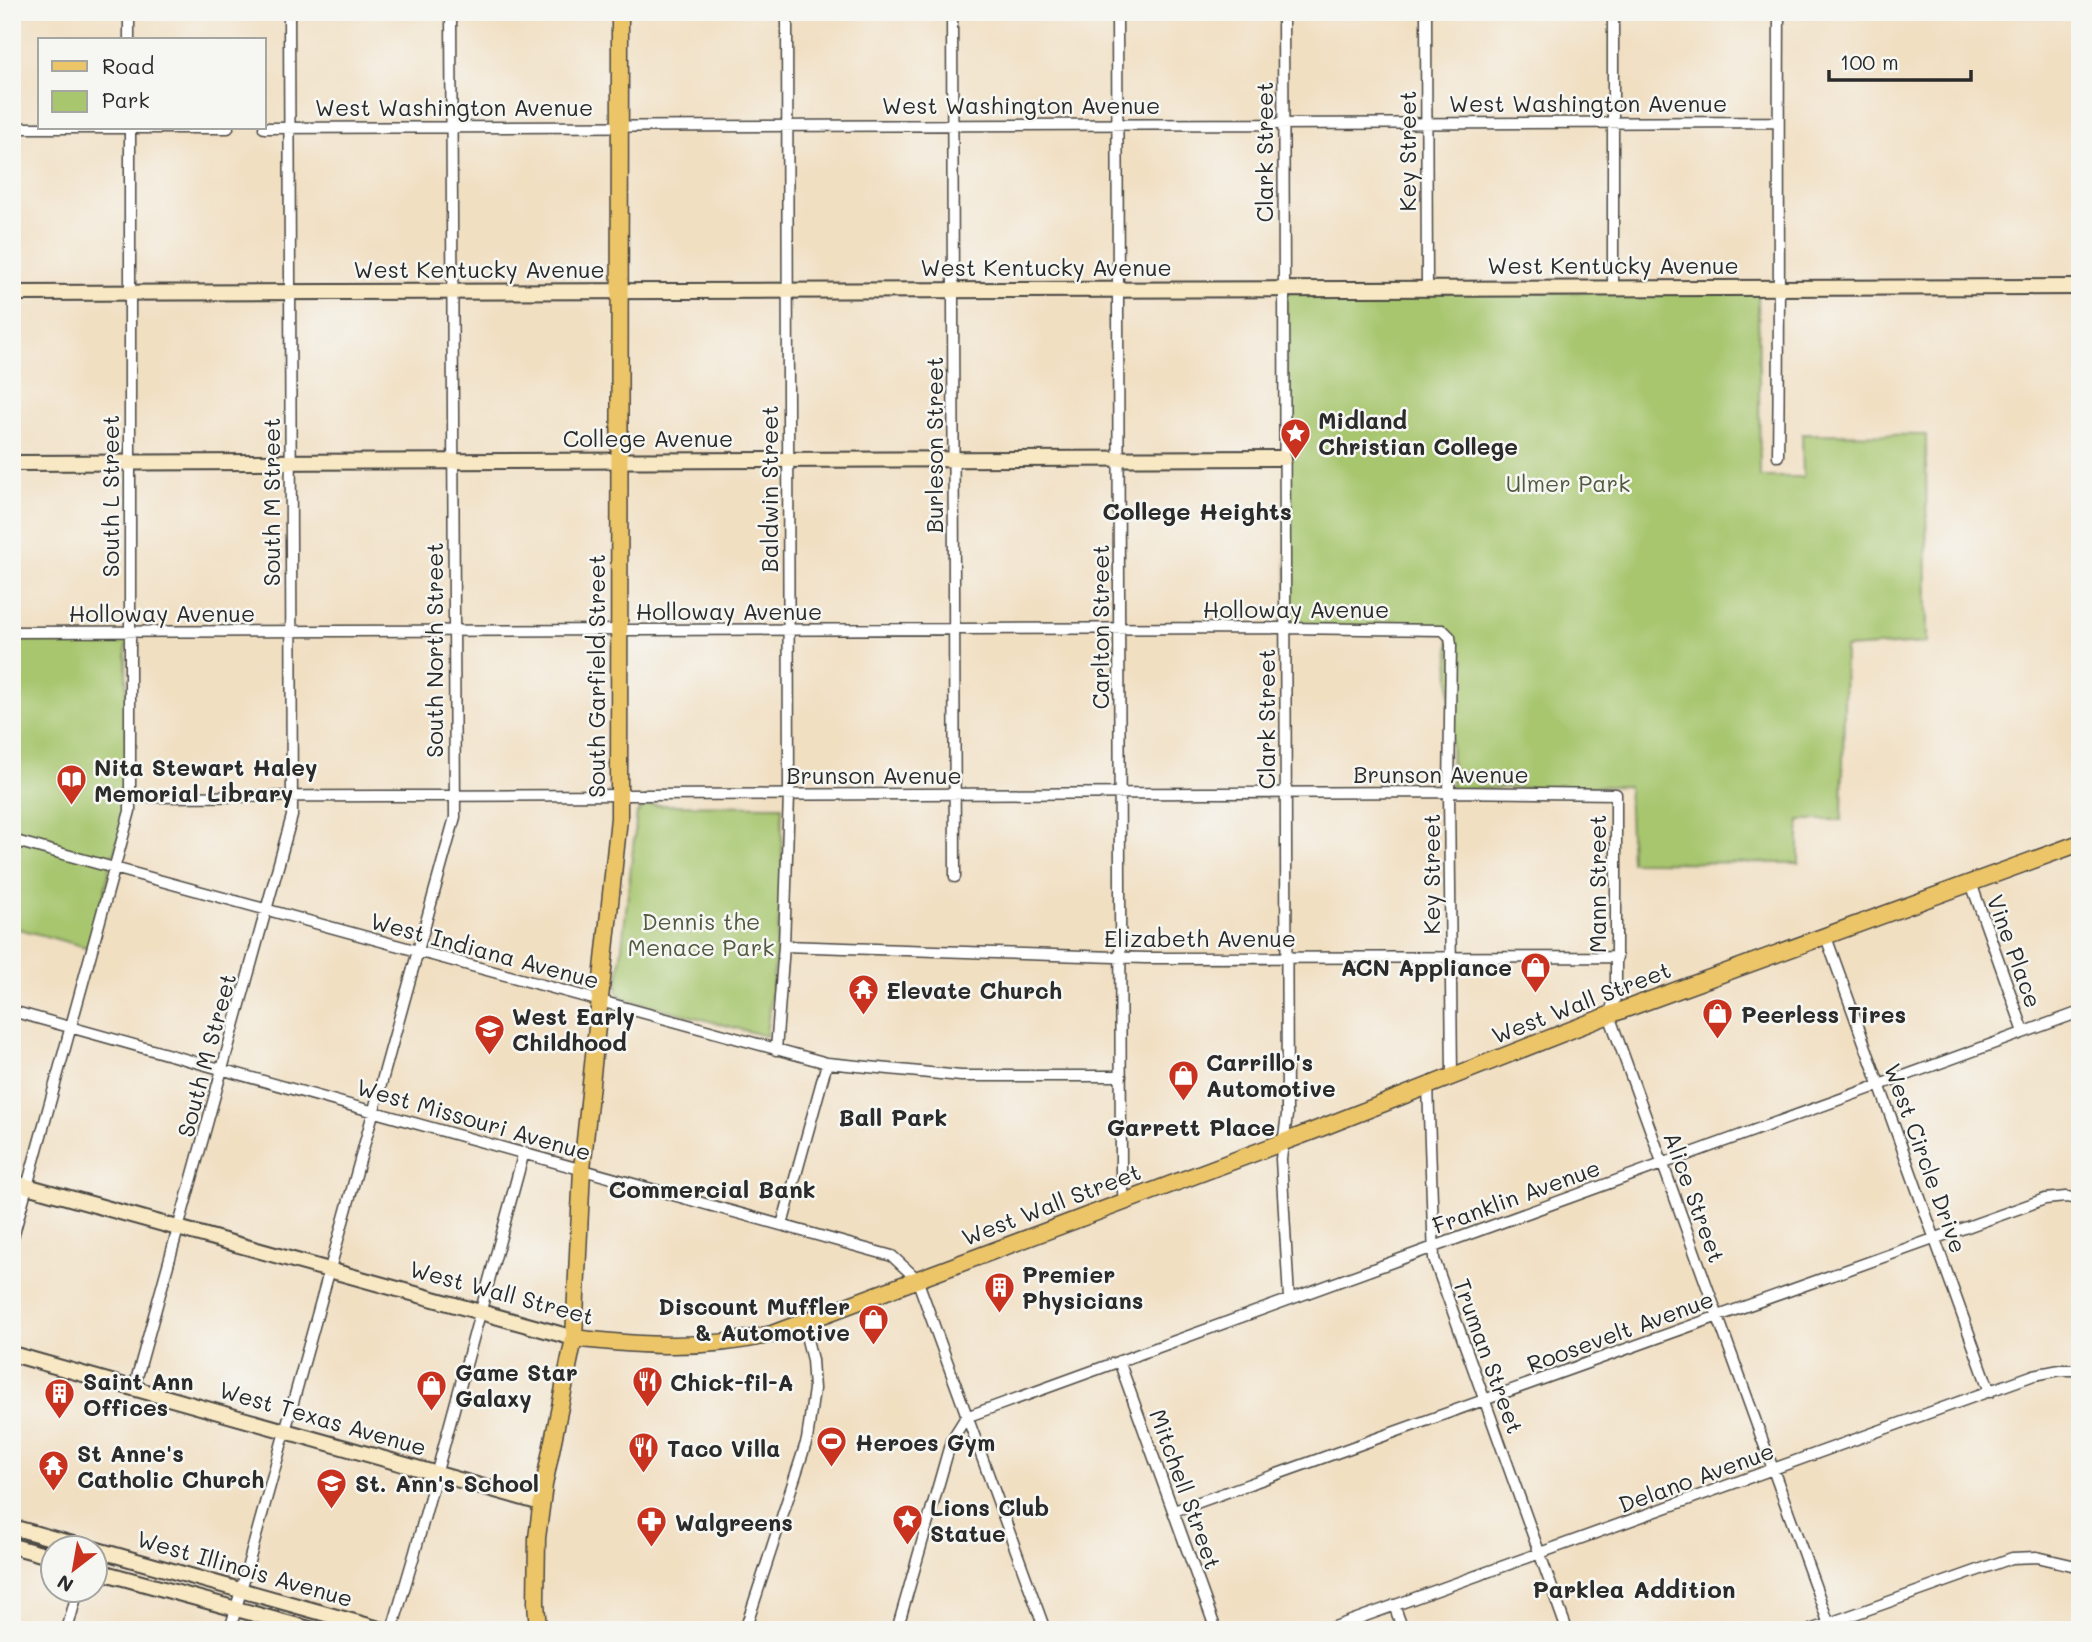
<svg xmlns="http://www.w3.org/2000/svg" width="2092" height="1642" font-family="Mali,sans-serif">
<style>
.green{fill:#a7c66e;stroke:#69784c;stroke-width:2}
.lines{fill:none;stroke-linecap:round;stroke-linejoin:round}
.street-casing{stroke:#494642;stroke-width:13}
.secondary-casing{stroke:#494642;stroke-width:18}
.primary-casing{stroke:#494642;stroke-width:19}
.street{stroke:#fff;stroke-width:10}
.secondary{stroke:#f8e8c3;stroke-width:14}
.primary{stroke:#edc569;stroke-width:16}
.labels{text-anchor:middle;dominant-baseline:central;stroke-width:5;stroke-linejoin:round;paint-order:stroke}
.street-label{font-size:23px;fill:#2b2b2b;stroke:#f6f6f2}
.poi-label{font-size:23px;font-weight:bold;fill:#2b2b2b;stroke:#f6f6f2;text-anchor:start}
.park-label{font-size:23px;fill:#505a3f;stroke:#f6f6f2}
.neighbourhood-label{font-size:24px;font-weight:bold;fill:#2b2b2b;stroke:#f6f6f2}
</style>
<rect width="100%" height="100%" fill="#f6f6f2"/>
<filter id="ink" filterUnits="userSpaceOnUse"><feTurbulence type="fractalNoise" baseFrequency=".0143" numOctaves="2"/><feDisplacementMap in="SourceGraphic" scale="14" xChannelSelector="R" yChannelSelector="G"/><feConvolveMatrix kernelMatrix="1 2 1 2 8 2 1 2 1" color-interpolation-filters="sRGB"/></filter>
<filter id="wash" filterUnits="userSpaceOnUse"><feTurbulence type="fractalNoise" baseFrequency=".00686" numOctaves="4" result="noise"/><feDisplacementMap in="SourceGraphic" scale="28" xChannelSelector="R" yChannelSelector="G"/><feGaussianBlur stdDeviation="1.57" result="paint"/><feColorMatrix in="noise" values="0 0 0 0 0 0 0 0 0 0 0 0 0 0 0 0 0 1.4 0 .05"/><feComposite in="paint" operator="in"/></filter>
<g filter="url(#wash)">
<rect width="100%" height="100%" fill="#f1dfc2"/>
<path class="green" d="M1286 292H1758L1760 477H1803L1802 434 1926 435 1927 643 1845 648 1842 820H1799V863L1631 862 1628 786 1452 789 1449 632 1287 626Z
M12 636H126L127 811 111 862 93 949 12 927Z
M645 805 782 806V880L776 955 766 1036 622 998 617 991 637 813Z"/>
</g>
<g filter="url(#ink)">
<g class="lines">
<defs>
<path id="street" d="M129 12V40
M952 12 955 877
M1117 12 1121 1173 1124 1200
M1283 12 1287 1115 1281 1159 1289 1299
M1426 12 1427 289
M1613 12V288
M12 128H228
M264 128 1778 122
M1778 456C1780 308 1778 160 1779 12
M12 632 1285 628 1443 630 1450 637 1451 645 1449 792 1452 1075
M132 797 1449 792 1616 794V995L1609 1015 1831 1630
M12 840 827 1063 961 1076H1121
M1971 883 2024 1032
M1826 937 1990 1392
M784 946 1145 958 1617 957
M12 1011 892 1256 917 1279 1045 1630
M776 1050 784 946 789 795 787 12
M1428 1085 1434 1259 1567 1630
M782 1225 827 1063
M12 1241 130 811V128
M1119 1361 1216 1630
M134 1388 292 816 289 12
M1174 1511 2045 1199 2066 1197 2080 1199
M1394 1605 1403 1630
M67 1630 78 1590
M230 1630 455 817 451 12
M392 1630 415 1552 524 1152
M745 1630 807 1440 814 1389 812 1360 803 1323
M897 1630 951 1441 966 1417 2080 1012
M1326 1630 2034 1375 2060 1370H2080
M1810 1630 2012 1558 2037 1557 2080 1567"/>
<path id="secondary" d="M12 293 2080 287
M12 463 1284 458
M12 1182 574 1338
M12 1354 541 1503
M12 1527 87 1548
M12 1546 52 1557
M94 1549 383 1630
M94 1570 313 1630"/>
<path id="primary" d="M574 1338C641 1346 706 1350 772 1334L1313 1131 1609 1015 2080 843
M538 1630 536 1602 537 1538 544 1485 574 1338 582 1169 619 818 620 12"/>
</defs>
<use href="#street" class="street-casing"/>
<use href="#secondary" class="secondary-casing"/>
<use href="#primary" class="primary-casing"/>
<use href="#street" class="street"/>
<use href="#secondary" class="secondary"/>
<use href="#primary" class="primary"/>
</g>
</g>
<defs>
<symbol id="sight-pin" viewBox="-11 -11 22 30"><path d="M0 17L-7.5 6A9.5 9.5 0 1 1 7.5 6Z" fill="#c8321e" stroke="#f6f6f2"/><path d="M0-6L1.8-2.2L6-1.7L2.9 1.2L3.7 5.4L0 3.3L-3.7 5.4L-2.9 1.2L-6-1.7L-1.8-2.2Z" fill="#fff"/></symbol>
<symbol id="library-pin" viewBox="-11 -11 22 30"><path d="M0 17L-7.5 6A9.5 9.5 0 1 1 7.5 6Z" fill="#c8321e" stroke="#f6f6f2"/><path d="M-6-4Q-3-5.5-.7-3.5V5Q-3 3-6 4ZM6-4Q3-5.5 .7-3.5V5Q3 3 6 4Z" fill="#fff"/></symbol>
<symbol id="shop-pin" viewBox="-11 -11 22 30"><path d="M0 17L-7.5 6A9.5 9.5 0 1 1 7.5 6Z" fill="#c8321e" stroke="#f6f6f2"/><path d="M-5-2.5h2.3a2.7 3.5 0 0 1 5.4 0H5L5.5 6h-11ZM-1.5-2.5h3a1.5 2.3 0 0 0-3 0Z" fill="#fff"/></symbol>
<symbol id="temple-pin" viewBox="-11 -11 22 30"><path d="M0 17L-7.5 6A9.5 9.5 0 1 1 7.5 6Z" fill="#c8321e" stroke="#f6f6f2"/><path d="M0-6L5-2H3V0L6.5 2.5H4V6H1.5V3h-3V6H-4V2.5H-6.5L-3 0V-2H-5Z" fill="#fff"/></symbol>
<symbol id="school-pin" viewBox="-11 -11 22 30"><path d="M0 17L-7.5 6A9.5 9.5 0 1 1 7.5 6Z" fill="#c8321e" stroke="#f6f6f2"/><path d="M0-5L7-2L0 1L-7-2ZM-4 1L0 2.5L4 1V4Q0 6-4 4Z" fill="#fff"/></symbol>
<symbol id="building-pin" viewBox="-11 -11 22 30"><path d="M0 17L-7.5 6A9.5 9.5 0 1 1 7.5 6Z" fill="#c8321e" stroke="#f6f6f2"/><path d="M-4-6H4V6H1V3H-1V6H-4ZM-2.5-4.3h1.7v1.8h-1.7ZM.8-4.3h1.7v1.8H.8ZM-2.5-1h1.7V.8h-1.7ZM.8-1h1.7V.8H.8Z" fill="#fff"/></symbol>
<symbol id="restaurant-pin" viewBox="-11 -11 22 30"><path d="M0 17L-7.5 6A9.5 9.5 0 1 1 7.5 6Z" fill="#c8321e" stroke="#f6f6f2"/><path d="M-5-6h1v4h1v-4h1v4h1v-4h1v5L-1.5 .5V6h-2V.5L-5-1ZM5-6V6H3V1.5H1.5Q1.5-4 5-6Z" fill="#fff"/></symbol>
<symbol id="stadium-pin" viewBox="-11 -11 22 30"><path d="M0 17L-7.5 6A9.5 9.5 0 1 1 7.5 6Z" fill="#c8321e" stroke="#f6f6f2"/><path d="M0-5a6.5 5 0 1 0 0 10a6.5 5 0 1 0 0-10ZM-3.5-1.8h7v3.6h-7Z" fill="#fff"/></symbol>
<symbol id="pharmacy-pin" viewBox="-11 -11 22 30"><path d="M0 17L-7.5 6A9.5 9.5 0 1 1 7.5 6Z" fill="#c8321e" stroke="#f6f6f2"/><path d="M-2-6h4v4h4v4h-4v4h-4v-4h-4v-4h4Z" fill="#fff"/></symbol>
</defs>
<g fill-rule="evenodd">
<use href="#sight-pin" x="1278" y="416" width="35" height="47"/>
<use href="#library-pin" x="54" y="762" width="35" height="47"/>
<use href="#shop-pin" x="1518" y="950" width="35" height="47"/>
<use href="#temple-pin" x="846" y="972" width="35" height="47"/>
<use href="#shop-pin" x="1700" y="996" width="35" height="47"/>
<use href="#school-pin" x="472" y="1012" width="35" height="47"/>
<use href="#shop-pin" x="1166" y="1058" width="35" height="47"/>
<use href="#building-pin" x="982" y="1270" width="35" height="47"/>
<use href="#shop-pin" x="856" y="1302" width="35" height="47"/>
<use href="#restaurant-pin" x="630" y="1364" width="35" height="47"/>
<use href="#shop-pin" x="414" y="1368" width="35" height="47"/>
<use href="#building-pin" x="42" y="1376" width="35" height="47"/>
<use href="#stadium-pin" x="814" y="1424" width="35" height="47"/>
<use href="#restaurant-pin" x="626" y="1430" width="35" height="47"/>
<use href="#temple-pin" x="36" y="1448" width="35" height="47"/>
<use href="#school-pin" x="314" y="1466" width="35" height="47"/>
<use href="#sight-pin" x="890" y="1502" width="35" height="47"/>
<use href="#pharmacy-pin" x="634" y="1504" width="35" height="47"/>
</g>
<g class="labels">
<g class="street-label">
<text x="1588" y="103">West Washington Avenue</text>
<text x="1021" y="105">West Washington Avenue</text>
<text x="454" y="107">West Washington Avenue</text>
<text transform="translate(1407 151) rotate(-90)">Key Street</text>
<text transform="translate(1264 152) rotate(-90)">Clark Street</text>
<text x="1613" y="265">West Kentucky Avenue</text>
<text x="1046" y="267">West Kentucky Avenue</text>
<text x="479" y="269">West Kentucky Avenue</text>
<text x="648" y="438">College Avenue</text>
<text transform="translate(934 445) rotate(-90)">Burleson Street</text>
<text transform="translate(769 489) rotate(-90)">Baldwin Street</text>
<text transform="translate(110 496) rotate(-90)">South L Street</text>
<text transform="translate(271 502) rotate(-90)">South M Street</text>
<text x="1296" y="609">Holloway Avenue</text>
<text x="729" y="611">Holloway Avenue</text>
<text x="162" y="613">Holloway Avenue</text>
<text transform="translate(1100 627) rotate(-90)">Carlton Street</text>
<text transform="translate(434 650) rotate(-90)">South North Street</text>
<text transform="translate(596 676) rotate(-90)">South Garfield Street</text>
<text transform="translate(1266 719) rotate(-90)">Clark Street</text>
<text x="1441" y="774">Brunson Avenue</text>
<text x="874" y="775">Brunson Avenue</text>
<text transform="translate(1431 874) rotate(-90)">Key Street</text>
<text transform="translate(1597 884) rotate(-90)">Mann Street</text>
<text x="1200" y="938">Elizabeth Avenue</text>
<text transform="translate(485 950) rotate(15)">West Indiana Avenue</text>
<text transform="translate(2015 951) rotate(70)">Vine Place</text>
<text transform="translate(1581 1002) rotate(-21)">West Wall Street</text>
<text transform="translate(206 1055) rotate(-75)">South M Street</text>
<text transform="translate(474 1119) rotate(16)">West Missouri Avenue</text>
<text transform="translate(1926 1158) rotate(70)">West Circle Drive</text>
<text transform="translate(1516 1196) rotate(-20)">Franklin Avenue</text>
<text transform="translate(1695 1197) rotate(70)">Alice Street</text>
<text transform="translate(1051 1204) rotate(-21)">West Wall Street</text>
<text transform="translate(502 1292) rotate(15)">West Wall Street</text>
<text transform="translate(1620 1331) rotate(-20)">Roosevelt Avenue</text>
<text transform="translate(1489 1356) rotate(70)">Truman Street</text>
<text transform="translate(323 1418) rotate(16)">West Texas Avenue</text>
<text transform="translate(1696 1477) rotate(-20)">Delano Avenue</text>
<text transform="translate(1186 1489) rotate(70)">Mitchell Street</text>
<text transform="translate(245 1568) rotate(16)">West Illinois Avenue</text>
</g>
<g class="poi-label">
<text x="1318" y="420">Midland<tspan x="1318" dy="26">Christian College</tspan></text>
<text x="94" y="767">Nita Stewart Haley<tspan x="94" dy="26">Memorial Library</tspan></text>
<text x="1512" y="967" text-anchor="end">ACN Appliance</text>
<text x="886" y="990">Elevate Church</text>
<text x="1741" y="1014">Peerless Tires</text>
<text x="512" y="1016">West Early<tspan x="512" dy="26">Childhood</tspan></text>
<text x="1206" y="1062">Carrillo's<tspan x="1206" dy="26">Automotive</tspan></text>
<text x="1022" y="1274">Premier<tspan x="1022" dy="26">Physicians</tspan></text>
<text x="850" y="1306" text-anchor="end">Discount Muffler<tspan x="850" dy="26">&amp; Automotive</tspan></text>
<text x="455" y="1372">Game Star<tspan x="455" dy="26">Galaxy</tspan></text>
<text x="83" y="1381">Saint Ann<tspan x="83" dy="26">Offices</tspan></text>
<text x="670" y="1382">Chick-fil-A</text>
<text x="855" y="1442">Heroes Gym</text>
<text x="667" y="1448">Taco Villa</text>
<text x="77" y="1453">St Anne's<tspan x="77" dy="26">Catholic Church</tspan></text>
<text x="355" y="1483">St. Ann's School</text>
<text x="930" y="1507">Lions Club<tspan x="930" dy="26">Statue</tspan></text>
<text x="675" y="1522">Walgreens</text>
</g>
<g class="park-label">
<text x="1568" y="483">Ulmer Park</text>
<text x="701" y="921">Dennis the<tspan x="701" dy="26">Menace Park</tspan></text>
</g>
<g class="neighbourhood-label">
<text x="1197" y="510">College Heights</text>
<text x="893" y="1116">Ball Park</text>
<text x="1191" y="1126">Garrett Place</text>
<text x="712" y="1188">Commercial Bank</text>
<text x="1634" y="1588">Parklea Addition</text>
</g>
</g>
<rect width="2092" height="1642" fill="none" stroke="#f6f6f2" stroke-width="42"/>
<rect x="38" y="38" width="228" height="91" fill="#f6f6f2" stroke="#a5a5a2" stroke-width="2"/>
<rect x="52" y="61" width="35" height="10" fill="#edc569" stroke="#a5a5a2" stroke-width="2"/>
<text x="102" y="74" font-size="21" fill="#2b2b2b">Road</text>
<rect x="52" y="91" width="35" height="21" fill="#a7c66e" stroke="#a5a5a2" stroke-width="2"/>
<text x="102" y="108" font-size="21" fill="#2b2b2b">Park</text>
<g transform="translate(74 1569) rotate(211)"><circle r="33" fill="#f6f6f2" stroke="#a5a5a2" stroke-width="2"/>
<path d="M0-5L12 26L0 18L-12 26Z" fill="#c8321e"/>
<text y="-10" font-size="19" font-weight="bold" text-anchor="middle" fill="#2b2b2b">N</text>
</g>
<path d="M1829 70v10h142v-10" fill="none" stroke="#2b2b2b" stroke-width="3.5"/>
<text x="1840" y="70" font-size="21" fill="#2b2b2b" stroke="#f6f6f2" stroke-width="5" paint-order="stroke">100 m</text>
</svg>
